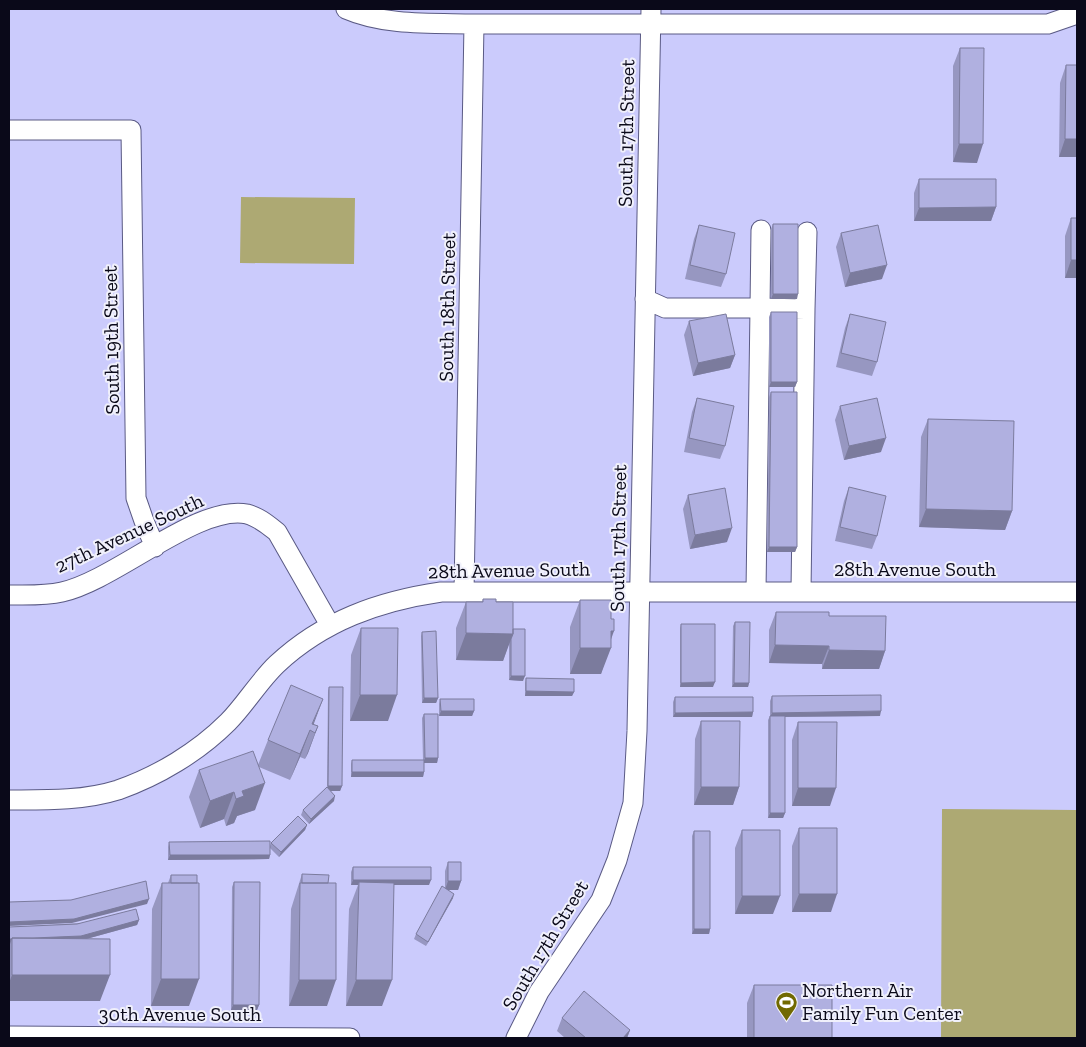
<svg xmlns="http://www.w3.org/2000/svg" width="1086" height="1047" font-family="'Zilla Slab',serif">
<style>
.green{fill:#ada973}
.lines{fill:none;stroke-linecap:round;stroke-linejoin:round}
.minor-casing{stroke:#5a5a84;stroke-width:21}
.minor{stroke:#fff;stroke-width:19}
.wall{fill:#9797c1}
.shaded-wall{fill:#7b7b9d}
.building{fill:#b0b0e0;stroke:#7b7b9d}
.labels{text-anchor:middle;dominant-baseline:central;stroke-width:4;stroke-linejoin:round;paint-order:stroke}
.street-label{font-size:20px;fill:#0a0919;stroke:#f0f0fb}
.poi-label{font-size:20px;fill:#0a0919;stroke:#f0f0fb;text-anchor:start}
</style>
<rect width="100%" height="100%" fill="#cbcbfc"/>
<path class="green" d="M241 197 355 198 354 264 240 263Z
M942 809 1077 810V1038H941Z"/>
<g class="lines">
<defs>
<path id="minor" d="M346 9C385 26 432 23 474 24H1048L1077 14
M9 130H131L136 498 144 521 155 547
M645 299 665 308H760L761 230
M756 591 760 308 805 309 807 232
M801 591 805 309
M464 592 474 24
M9 595C26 595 45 596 62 592 116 580 198 504 247 514 259 517 268 525 277 532L330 625
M9 800C45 800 83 801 118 790 158 776 198 752 228 722 245 705 259 681 277 664 323 621 379 601 441 592H1077
M9 1036 350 1038
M516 1038 539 992 601 900 617 860 633 803 637 731 651 9"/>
</defs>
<use href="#minor" class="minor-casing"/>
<use href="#minor" class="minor"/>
</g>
<path class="wall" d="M960 48 977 163 953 162V66Z
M1066 65 1077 157H1059L1060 83Z
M919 179 996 207 991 221H914V193Z
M1071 218H1077V278H1065V236Z
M773 224 797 299H771V229Z
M699 225 726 274 721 287 685 279 694 239Z
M841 233 882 279 845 287 836 247Z
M771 312 797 382 795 387H769V317Z
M850 314 877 362 872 376 836 367 845 328Z
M689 321 735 355 730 368 693 376 684 335Z
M771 392 797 547 795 552H767L769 397Z
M697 398 725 446 720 459 684 452 692 412Z
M840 406 881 452 844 460 835 420Z
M928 419 1012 511 1005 530 919 527 921 437Z
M849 487 877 536 872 549 835 541 844 501Z
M688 495 727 542 690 549 683 509Z
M483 599 496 602 513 629 523 681 509 680V643L503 661 456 660V628L466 602H482Z
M580 600 611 640 601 674H570V627Z
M776 612 829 616 885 651 879 669H822V664L769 663V630Z
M735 622 749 683 748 687H732L733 626Z
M681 624 713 687H680V628Z
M361 628 388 721H350L351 655Z
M422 632 438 698 436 703H422L421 636Z
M526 678 574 692 572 696H525V683Z
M329 687 342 786 340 791H331L334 801 309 824 301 815 303 810 327 787 328 691Z
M772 696 880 716 785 717V813L783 818H768V720L770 716V701Z
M675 697 753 712 752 717H673V702Z
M323 699 313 724 318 726 308 753 305 759 300 757 290 780 259 767 255 810 237 816 234 823 226 826 224 819 200 828 189 797 199 770 258 765 268 740Z
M440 699 474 711 472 716H439V704Z
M424 714 438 758 437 763H424V772L423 777H351V764L352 760H423L422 718Z
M701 721 739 787 733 805H694L695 739Z
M798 722 830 806H792V740Z
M307 825 305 830 279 857 270 848V855L269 859 168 860V847L169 842 270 846 271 843Z
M799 828 831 912H792V846Z
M742 830 773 914H735V848Z
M694 831 710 929 709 934H692V836Z
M448 862 461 881 458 890H449L453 898 426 946 414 939 416 934 445 888V871Z
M353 867 429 885H394L382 1006H346L349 909 358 885H351V872Z
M302 874 327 1006H289L291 909Z
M171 875 189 1006H151L152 909 162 883H168Z
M234 882 259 1005 257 1010H231L232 887Z
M139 920 137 925 86 939 100 1001H9V947L10 944H9V927Z
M754 985 832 1038H747V1003Z
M562 1018 630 1030 627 1038H565L557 1031Z"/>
<path class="shaded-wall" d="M1065 139H1077V157H1059Z
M959 144H983L977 163 953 162Z
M996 207 991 221H914L919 208Z
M1071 260H1077V278H1065Z
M887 265 882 279 845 287 850 273Z
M773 294H798L797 299H771Z
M735 355 730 368 693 376 698 363Z
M771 382H797L795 387H769Z
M886 438 881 452 844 460 849 446Z
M926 509 1012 511 1005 530 919 527Z
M732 528 727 542 690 549 695 535Z
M769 547H797L795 552H767Z
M611 631H614L608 648H611L601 674H570L580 648Z
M466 633 513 634 503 661 456 660Z
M775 645 829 646 822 664 769 663Z
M829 650 885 651 879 669H822Z
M511 676H525L523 681 509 680Z
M715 682 713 687H680L681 683Z
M734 683H749L748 687H732Z
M526 691 574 692 572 696H525Z
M360 695H397L388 721H350Z
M424 698H438L436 703H422Z
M323 699 313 726 310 730 300 757 290 780 300 754Z
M441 711H474L472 716H439Z
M881 711 880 716 770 717 772 713Z
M753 712 752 717H673L675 713Z
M318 726 308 753 305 759 315 733Z
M425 758H438L437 763H423Z
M352 772H424L423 777H351Z
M265 783 255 810 237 816 234 823 226 826 236 799 242 791Z
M328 786H342L340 791H327Z
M701 787H739L733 805H694Z
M798 788H836L830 806H792Z
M234 792 224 819 200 828 210 801Z
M335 796 334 801 309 824 311 819Z
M770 813H785L783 818H768Z
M307 825 305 830 279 857 281 852Z
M170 855H270L269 859 168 860Z
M353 880H431L429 885H359V882L358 885H351Z
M448 881H461L458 890H445Z
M454 894 453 898 426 946 428 942Z
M799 894H837L831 912H792Z
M742 896H780L773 914H735Z
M149 899 147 904 72 923 9 926V922Z
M139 920 137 925 79 941 12 943Z
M694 929H710L709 934H692Z
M9 939H12L10 944H9Z
M12 975H110L100 1001H9V983Z
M161 979H199L189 1006H151Z
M299 980H336L327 1006H289Z
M356 980H392L382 1006H346Z
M233 1005H259L257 1010H231Z
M630 1030 627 1038H623Z"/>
<path class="building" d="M960 48H984L983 144H959Z
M1066 65H1077V139H1065Z
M919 179H996V207L919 208Z
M1071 218H1077V260H1071Z
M773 224H798V294H773Z
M699 225 735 233 726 274 690 265Z
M878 225 887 265 850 273 841 233Z
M771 312H797V382H771Z
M726 314 735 355 698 363 689 321Z
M850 314 886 322 877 362 841 353Z
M771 392H797V547H769Z
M697 398 734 406 725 446 689 438Z
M877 398 886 438 849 446 840 406Z
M928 419 1014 421 1012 511 926 509Z
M849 487 886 496 877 536 840 527Z
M725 488 732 528 695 535 688 495Z
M483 599H496V602H513V634L466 633V602H483Z
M580 600H611V619H614V631H611V648H580Z
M776 612H829V616H886L885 651 829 650V646L775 645Z
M735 622H750L749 683H734Z
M681 624H715V682L681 683Z
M361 628H398L397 695H360Z
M513 629H525V676H511V639L513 634Z
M436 631 438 698H424L422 632Z
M526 678 574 679V692L526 691Z
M291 685 323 699 312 724 318 726 315 733 310 730 300 754 268 740Z
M329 687H343L342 786H328Z
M881 695V711L772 713V696Z
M675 697H753V712L675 713Z
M440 699H474V711H441Z
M424 714H438V758H425Z
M770 716H785V813H770Z
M701 721H740L739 787H701Z
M798 722H837L836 788H798Z
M253 751 265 783 242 791 244 796 236 799 234 792 210 801 199 770Z
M352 760H424V772H352Z
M327 787 335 796 311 819 303 810Z
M298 816 307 825 281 852 271 843Z
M799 828H837V894H799Z
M742 830H780V896H742Z
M694 831H710V929H694Z
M270 841V855H170L169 842Z
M448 862H461V881H448Z
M353 867H431V880H353Z
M302 874 329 875 328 883H302Z
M171 875H197V883H171Z
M146 881 149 899 74 919 9 922V902L71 900Z
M234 882H260L259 1005H233Z
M359 882 394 883 392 980H356Z
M162 883H199V979H161Z
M300 883H336V980H299Z
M442 886 454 894 428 942 416 934Z
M136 909 139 920 81 936 33 938H12V939H9V927L77 924Z
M12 938 110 939V975H12Z
M754 985H832V1038H754Z
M584 991 630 1030 623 1038H586L562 1018Z"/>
<defs>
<symbol id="stadium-pin" viewBox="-11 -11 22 30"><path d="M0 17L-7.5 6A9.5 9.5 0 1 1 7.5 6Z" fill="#716900" stroke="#f0f0fb"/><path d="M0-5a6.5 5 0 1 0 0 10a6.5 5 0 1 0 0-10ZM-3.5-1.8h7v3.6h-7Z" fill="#fff"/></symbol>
</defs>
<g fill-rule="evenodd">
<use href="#stadium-pin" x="774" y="990" width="25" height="34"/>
</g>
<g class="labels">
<g class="street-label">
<text transform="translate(626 133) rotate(-89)">South 17th Street</text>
<text transform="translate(447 307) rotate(-89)">South 18th Street</text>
<text transform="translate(111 340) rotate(-91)">South 19th Street</text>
<text transform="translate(129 533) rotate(-25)">27th Avenue South</text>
<text transform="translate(618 538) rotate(-89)">South 17th Street</text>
<text x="915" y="569">28th Avenue South</text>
<text transform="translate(509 570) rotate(-1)">28th Avenue South</text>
<text transform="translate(545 945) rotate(-59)">South 17th Street</text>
<text x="180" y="1014">30th Avenue South</text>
</g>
<g class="poi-label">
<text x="802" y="990">Northern Air<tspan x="802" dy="23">Family Fun Center</tspan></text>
</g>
</g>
<rect width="1086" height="1047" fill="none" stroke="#0a0919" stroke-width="20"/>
</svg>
